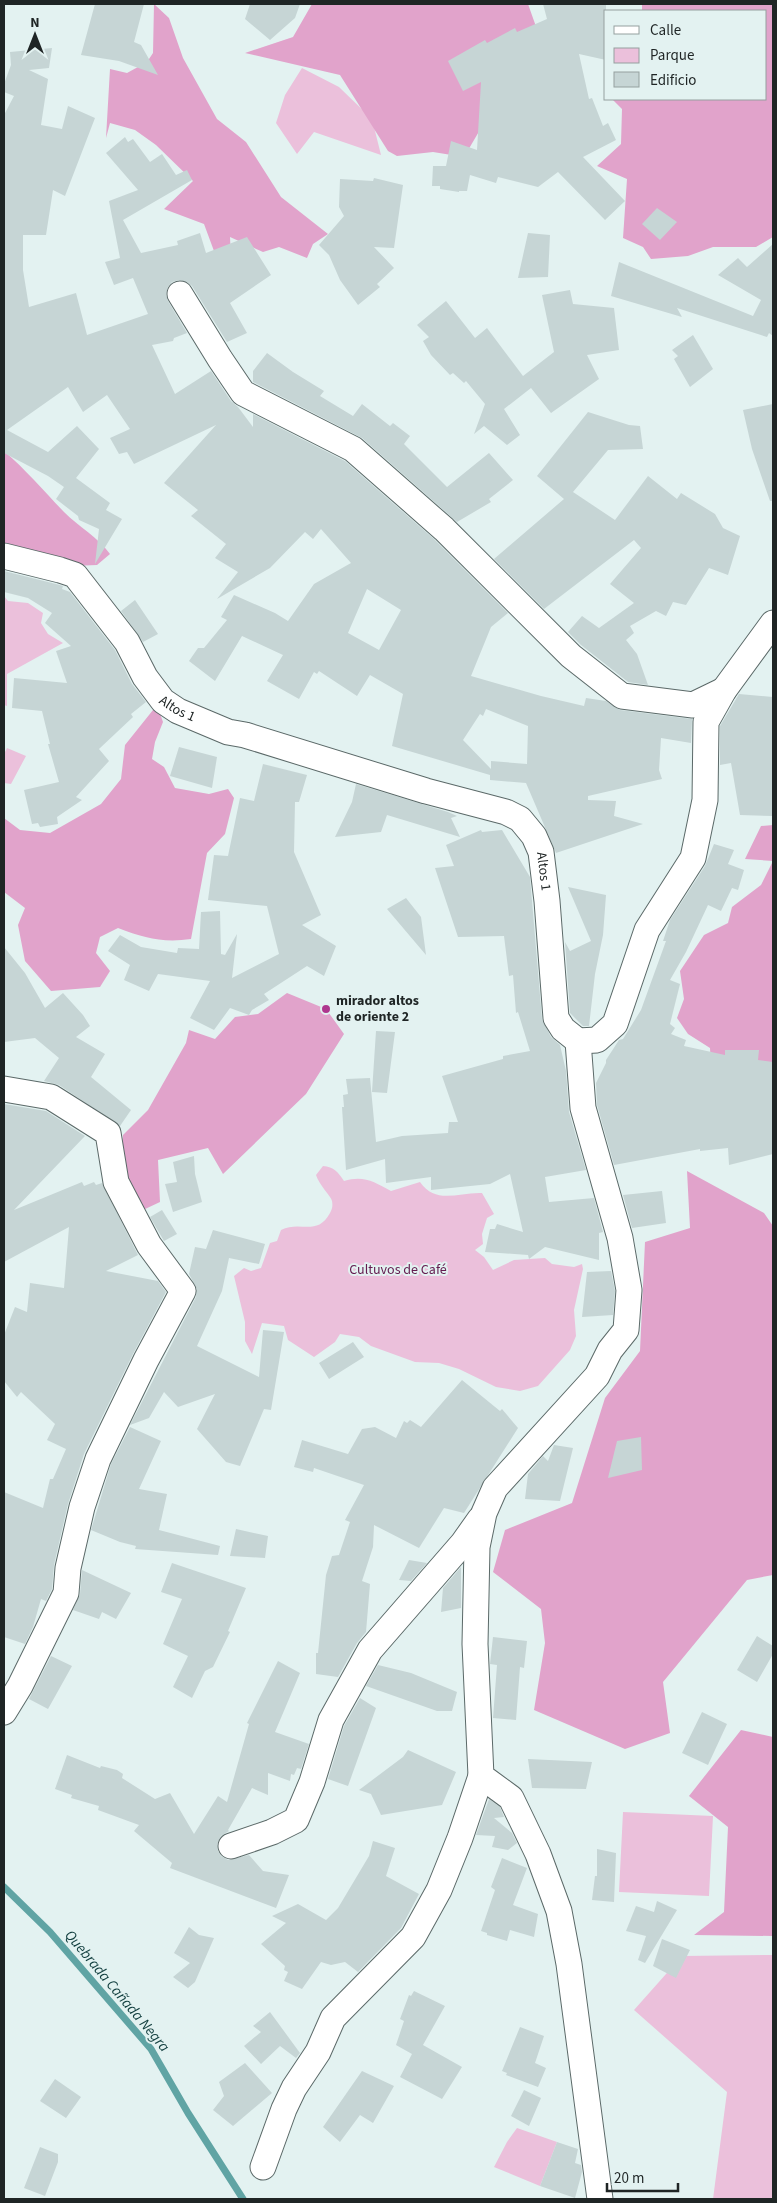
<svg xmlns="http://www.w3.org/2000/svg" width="777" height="2203" font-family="'Source Sans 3',sans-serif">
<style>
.green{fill:#ebc0db}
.forest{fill:#e1a3cb}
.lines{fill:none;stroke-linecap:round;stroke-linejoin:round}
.stream{stroke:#60a4a4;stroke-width:7}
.building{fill:#c6d5d5;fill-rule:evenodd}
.minor-casing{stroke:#5b6968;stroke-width:27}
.minor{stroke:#fff;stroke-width:25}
.poi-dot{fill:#ae378e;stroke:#e3f2f1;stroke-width:2}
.labels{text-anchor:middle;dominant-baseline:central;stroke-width:4;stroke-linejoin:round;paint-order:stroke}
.street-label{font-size:14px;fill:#1f2525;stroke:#e3f2f1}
.poi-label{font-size:14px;font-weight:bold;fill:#1f2525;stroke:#e3f2f1;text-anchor:start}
.park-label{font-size:14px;fill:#631b4f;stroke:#e3f2f1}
.water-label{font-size:15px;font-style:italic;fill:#113e3e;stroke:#e3f2f1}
</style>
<rect width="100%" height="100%" fill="#e3f2f1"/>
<path class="green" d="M302 68 339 87 372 119 381 155 314 132 297 154 276 123 285 95Z
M4 596 8 601 28 603 43 613 41 623 48 634 63 643 7 674V706L4 705Z
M7 748 26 756 11 784 4 783V754Z
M323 1166C334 1167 338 1172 344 1181 364 1175 374 1182 391 1191L420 1182C436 1205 458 1192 482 1193L494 1214 487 1218 482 1234 483 1244 475 1250 484 1257 493 1270 514 1260 545 1258 552 1264 574 1267 582 1264 583 1269 574 1310 576 1336 570 1350 538 1386 520 1391 496 1387 459 1369 439 1363 415 1362 371 1346 359 1337 340 1334 335 1342 314 1357 288 1340 284 1326 262 1323 252 1354 245 1341V1322L234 1276 244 1268 251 1271 261 1268 270 1243 277 1241 281 1230C300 1220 317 1237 330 1213 332 1209 333 1206 332 1201 331 1196 319 1185 316 1175Z
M623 1812 713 1816 709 1896 619 1892Z
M773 1955V2199H713L727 2092 634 2010 682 1956Z
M517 2128 557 2142 540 2186 494 2167 507 2142Z"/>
<path class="forest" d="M154 4 169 18 183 58 217 119 246 142 281 197 328 234 313 244 307 258 279 247 263 252 230 237 231 258 214 251 204 224 164 209 193 181 156 145 135 130 110 123 106 138 110 69 127 73 147 62 153 53Z
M312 4H528L545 52 484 123 464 157 433 152 397 156 388 151 340 75 245 53 293 37Z
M642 4H773V237L756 247H713L688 256 651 259 643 247 623 238 627 179 597 166 621 144 622 109 612 99H766V11H642Z
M4 451C26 470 44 491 64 512 79 527 98 537 110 554L97 565 72 566 4 551Z
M157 705 163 722 155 742 152 759 164 767 175 788 209 794 228 789 234 798 225 834 207 853 191 939C163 943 144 938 118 928L100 937 96 953 110 971 100 987 51 991 25 961 18 925 25 908 4 892V818L20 830 50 833 101 804 121 779 125 745Z
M773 825V1102L735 1100 711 1065 710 1048 688 1034 677 1018 684 999 680 971 704 935 728 923 732 907 761 885 773 861 745 859 761 826Z
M287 993 326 1009 344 1034 306 1094 223 1174 208 1148 158 1160 160 1202 143 1210 128 1184 121 1160 123 1135 148 1110 186 1043 189 1030 215 1039 235 1017 258 1014Z
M687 1171 764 1213 773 1226V1575L747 1580 663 1682 670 1733 625 1749 534 1710 545 1643 541 1609 493 1572 505 1530 572 1503 605 1398 640 1351 645 1242 690 1228Z
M741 1730 773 1737V1936L694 1935 724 1912 728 1827 689 1796Z"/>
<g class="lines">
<path class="stream" d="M4 1887 50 1932 151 2049 188 2113 243 2199"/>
</g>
<path class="building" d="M95 4H144L134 42 141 45 158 75 119 61 81 55Z
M250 4H300L295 18 270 40 245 19Z
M543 4H606V60L579 54 589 99 592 98 603 126 608 123 616 140 583 157 625 201 605 220 558 172 538 187 498 177 496 183 470 175 467 191H459V192L440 189V186H432L433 166H446L451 141 477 150 481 82 463 91 448 61 485 40 487 43 515 28 517 32 547 19Z
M52 48 49 68 29 70 48 79 41 125 62 129 68 106 95 118 65 196 53 190 46 235H23V270L29 307 76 293 87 335 148 314 133 278 114 285 105 262 120 258 109 201 138 190 106 153 125 137 128 142 133 139 150 162 162 154 176 175 187 170 192 180 123 220 141 253 178 245 177 241 200 233 206 253 247 237 271 275 230 303 247 333 227 342 192 286 187 282 179 280 172 282 168 287 166 294 168 301 187 333 174 338 173 341 152 345 175 394 211 371 231 401 238 407 253 427V414L345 461 434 539 508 613 491 627 471 676 541 696 584 706 586 698 606 701 620 710 692 719 691 743 661 738 659 770 662 779 588 796V800L616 801 614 816 643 824 556 853 526 783 490 780V775L392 746 403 694 370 675 357 696 319 671 317 674 314 672 299 699 267 681 283 655 242 636 215 681 189 661 198 648H204L227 620 221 617 234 595 275 613 288 621 314 584 351 563 321 529 313 539 305 532 270 568 217 599 238 572 215 558 226 544 191 516 198 510 164 483 216 425 134 464 127 452 119 454 110 438 130 429 107 395 83 412 68 387 7 430 48 452 77 426 99 449 76 478 110 503 106 510 122 519 95 564 99 529 79 520 78 516 56 499 64 487 48 476 4 453V115L14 96 4 92V84L11 65 10 52ZM367 589 401 610 379 650 348 633ZM486 709 528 726 527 764 491 761V769L463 740 480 714 483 716Z
M374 178 403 185 394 248 374 247 394 268 377 284 380 287 358 305 340 280 329 255 319 245 344 216 339 207 340 179 373 181Z
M657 208 677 222 660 240 642 224Z
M528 233 550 235 548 277 518 278Z
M773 244V336L769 333 767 337 677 308 682 317 611 296 619 262 753 316 761 300 718 275 738 258 747 267Z
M570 290 573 304 614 308 619 350 587 355 599 379 551 413 531 388 504 409 520 435 507 445 484 426 474 434 485 404 466 381 464 383 453 373 450 375 431 355 423 341 429 337 417 325 446 301 475 338 487 328 523 376 554 352 542 295Z
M693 335 713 369 690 387 674 359 678 356 672 350Z
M267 353 293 372 324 391 320 396 353 416 362 404 390 426 393 423 410 436 404 444 447 487 489 453 513 480 489 499 491 502 457 522 362 438 253 382V371Z
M773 404V501H770L752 449 743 410Z
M588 412 629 425 640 426 643 449 608 450 573 492 615 520 648 476 677 499 681 493 715 514 723 528 740 536 728 575 709 568 686 605 673 602 666 616 656 611 630 626 634 633 626 640 637 654 648 685 628 682 581 645 568 632 582 616 599 628 634 603 610 584 641 548 634 540 544 609 494 559 564 499 537 476Z
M4 571 56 584 63 586 62 589 70 592 115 650 132 684 146 702 131 714 133 717 99 749 109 761 76 797 82 800 57 817 58 824 40 827 38 823 32 824 24 790 59 782 48 744H50L42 711 12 708 14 678 67 683 56 651 71 646 45 623 52 613 28 598 4 592Z
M135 600 158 634 143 642 121 611Z
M739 694 773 697V816L740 815 731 763 720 765V726Z
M179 747 217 757 212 788 170 776Z
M263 764 307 775 299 802H295L294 852 321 915 302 925 336 946 324 976 307 966 264 994 269 1000 252 1010 249 1015 230 1008 214 1030 190 1018 210 981 158 974 149 991 124 980 130 965 108 951 120 935 141 947 177 953 178 948 199 949 201 912 220 911 221 954 225 955 237 934 232 978 279 954 267 906 208 900 214 855 228 856 240 798 254 801Z
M356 784 448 812 457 816 451 818 460 837 387 815 381 832 335 837 352 802Z
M481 830 482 832 502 830 530 877 542 1019 551 1037 560 1045 566 1071 569 1112 586 1170 545 1177 549 1202 594 1198 603 1232 599 1233V1260L545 1247 529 1259 528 1255 485 1252 490 1229H495L497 1224 523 1232 510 1174 490 1184 431 1190V1177L386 1183 385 1159 346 1170 342 1107H344L343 1095 348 1094 346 1079 370 1078 376 1142 402 1136 448 1133 449 1122H458L442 1076 503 1059V1056L530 1051 518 1012 516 1013 513 975 509 976 504 936 458 937 435 868 454 866 446 845Z
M714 844 734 850 728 864 744 870 738 890 732 888 721 911 708 905 686 952 670 980 680 984 670 1024 675 1028 671 1034 686 1040 684 1046 725 1055V1050H759L758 1060 773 1062V1154L729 1165 728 1148 700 1151V1149L614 1165 597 1105 596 1083 606 1063V1060L619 1040 623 1039 641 1010 666 941H663L670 920 705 866Z
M568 887 606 895 603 935 595 974 589 1026H583L570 1013 565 942 570 951 591 941Z
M406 898 421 917 426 955 387 909Z
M4 947 25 973 45 1008 63 993 83 1015 90 1026 76 1037 105 1054 91 1077 131 1110 120 1126 59 1085 44 1081 59 1058 35 1038 4 1042Z
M376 1031 395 1032 387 1093 372 1092Z
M4 1104 46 1111 85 1136 14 1210 82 1182 84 1186 94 1182 96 1185 102 1183 138 1255 106 1271 158 1281 166 1292 133 1354 84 1454 68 1504 54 1565 52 1589 46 1601 41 1599 33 1627 25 1644 4 1637V1492L43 1508 50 1479H53L66 1449 47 1440 55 1424 21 1392 17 1397 4 1381V1335L15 1307 27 1312 30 1283 64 1288 69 1227 4 1262Z
M194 1156 195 1174 202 1202 173 1212 165 1184 177 1182 173 1162Z
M662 1191 666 1223 632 1228 623 1195Z
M162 1210 177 1234 164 1241 150 1217Z
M213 1230 265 1244 259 1264 229 1258 222 1291 197 1346 259 1377 263 1330 284 1332 271 1410 264 1409 240 1466 226 1462 197 1429 215 1394 178 1407 164 1392 149 1418 130 1425 196 1297 197 1289 189 1274 195 1247 206 1249Z
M611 1271 615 1291 613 1315 582 1317 587 1272Z
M353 1342 364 1357 329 1379 319 1363Z
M462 1380 500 1411 502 1409 518 1428 464 1513 444 1508 419 1548 374 1525 373 1547 362 1581 370 1584 366 1632 357 1643 338 1677 316 1674V1653H318L326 1575 332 1556 339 1555 350 1522 345 1520 364 1485 314 1468 313 1472 294 1467 302 1440 348 1454 362 1429 375 1427 396 1438 404 1421 407 1423 410 1420 421 1427Z
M130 1427 161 1441 139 1489 167 1494 159 1530 220 1546 218 1555 135 1549 136 1546 120 1542 91 1530 111 1464Z
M641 1437 642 1470 608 1478 617 1441Z
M554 1445 573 1448 560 1501 525 1499 528 1474 543 1456 548 1461Z
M236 1529 268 1536 265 1558 230 1556Z
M409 1560 427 1563 411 1581 399 1580Z
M172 1563 246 1588 228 1631 230 1632 213 1667 205 1671 192 1698 173 1687 188 1656 163 1644 182 1599 161 1592Z
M461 1567V1608L441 1612 443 1588Z
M82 1570 131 1593 116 1619 102 1612 99 1619 73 1610 80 1594Z
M757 1636 773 1646V1654L757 1682 737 1670Z
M493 1637 527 1641 524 1668 520 1667 516 1720 493 1718 497 1665 490 1664Z
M51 1656 72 1666 48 1709 29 1699Z
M278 1661 300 1673 275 1732 309 1744 301 1769 297 1768 294 1775 291 1774 290 1781 268 1773V1795L252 1788 228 1830 229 1831 221 1836 217 1844 218 1851 221 1856 228 1860 249 1855 263 1871 289 1875 276 1908 170 1868 172 1863 134 1831 139 1825 98 1810 99 1806 71 1798 72 1795 55 1789 67 1755 100 1768 101 1766 117 1770 123 1774 122 1778 155 1799 170 1793 194 1834 218 1796 227 1802 249 1724 247 1723Z
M378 1665 411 1673 457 1692 452 1711H437L366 1686Z
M360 1698 376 1708 348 1786 328 1779 344 1726Z
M702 1712 727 1724 708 1765 682 1753Z
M408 1750 456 1772 442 1805 381 1815 371 1794 359 1790 403 1757Z
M528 1759 592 1762 586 1789 532 1788Z
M489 1799 500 1807 504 1817 494 1818 512 1833 517 1843 508 1850 492 1847 495 1836 476 1835Z
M373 1841 395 1848 386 1876 419 1894 401 1928 358 1972 345 1962 331 1965 321 1962 302 1989 284 1981 288 1972 284 1970 285 1966 261 1944 286 1923 272 1916 298 1904 326 1920 338 1908 369 1856Z
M597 1849 616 1853 614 1902 592 1900 595 1876H597Z
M502 1858 527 1868 513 1905 538 1914 534 1937 510 1930 507 1941 487 1935V1933L481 1931 495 1890 491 1887Z
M657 1901 677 1910 645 1963 638 1960 646 1936 626 1931 636 1906 654 1912Z
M189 1927 199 1935 214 1938 195 1982 188 1988 173 1977 190 1963 174 1953Z
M662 1939 690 1950 676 1978 653 1966Z
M414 1991 445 2006 423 2045 462 2067 442 2099 400 2077 412 2054 396 2045 404 2021 400 2019 409 1995 411 1996Z
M270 2012 300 2053 296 2058 280 2046 261 2064 244 2046 261 2032 253 2026Z
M520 2027 544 2036 535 2063 546 2068 538 2087 506 2075 507 2073 502 2071Z
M245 2063 272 2093 233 2126 213 2110 224 2096 219 2082Z
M362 2071 394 2086 373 2123 360 2115 340 2142 323 2127Z
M55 2079 81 2097 66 2118 40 2101Z
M524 2090 541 2098 529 2126 511 2116Z
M557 2142 578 2149 575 2163 581 2165 582 2172 575 2198 540 2186Z
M40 2147 58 2154V2162L45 2196 24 2188Z"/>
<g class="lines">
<defs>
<g id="minor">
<path d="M180 294 220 359 243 393 353 449 444 529 571 656 622 696 693 705 724 690"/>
<path id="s1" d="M4 556 60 570 75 575 127 642 145 677 163 701 178 711 228 732 245 735 426 791 506 812 520 819 534 836 541 852 547 901 556 1018 563 1029 578 1041 597 1040 615 1024 647 930 693 858 705 800 706 722 724 690 773 623"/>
<path d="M578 1041 583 1108 620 1238 629 1290 626 1330 610 1350 597 1376 495 1488 484 1513 477 1547 475 1644 481 1776 511 1798 538 1854 559 1911 569 1964 600 2199"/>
<path d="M4 1089 51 1097 108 1133 116 1182 149 1245 183 1291 146 1360 98 1459 82 1507 68 1568 66 1593 20 1686 4 1712"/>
<path d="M231 1846 272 1832 296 1820 312 1782 331 1720 370 1650 463 1543 480 1519"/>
<path d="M263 2167 284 2109 294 2088 318 2052 333 2018 413 1937 439 1890 460 1838 481 1776"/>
</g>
</defs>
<use href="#minor" class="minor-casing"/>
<use href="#minor" class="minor"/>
</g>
<circle class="poi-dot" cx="326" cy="1009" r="5"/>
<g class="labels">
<g class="street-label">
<text stroke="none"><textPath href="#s1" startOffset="244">Altos 1</textPath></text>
<text stroke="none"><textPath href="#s1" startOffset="664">Altos 1</textPath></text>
</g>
<g class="poi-label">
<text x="336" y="1001">mirador altos<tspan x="336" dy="16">de oriente 2</tspan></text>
</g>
<g class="park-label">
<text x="398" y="1270">Cultuvos de Café</text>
</g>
<g class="water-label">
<text transform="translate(117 1991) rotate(50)">Quebrada Cañada Negra</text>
</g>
</g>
<rect width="777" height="2203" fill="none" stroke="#1f2525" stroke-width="10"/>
<rect x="604" y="10" width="162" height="90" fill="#e3f2f1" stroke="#95a09f"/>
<rect x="614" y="26" width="25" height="8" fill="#ffffff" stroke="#95a09f"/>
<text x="650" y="35" font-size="15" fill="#1f2525">Calle</text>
<rect x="614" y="48" width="25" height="15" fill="#ebc0db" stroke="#95a09f"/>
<text x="650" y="60" font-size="15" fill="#1f2525">Parque</text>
<rect x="614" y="72" width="25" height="15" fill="#c6d5d5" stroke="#95a09f"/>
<text x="650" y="85" font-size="15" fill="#1f2525">Edificio</text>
<g transform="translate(35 35)" stroke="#e3f2f1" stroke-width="4" paint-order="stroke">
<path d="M0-4L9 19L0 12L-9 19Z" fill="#1f2525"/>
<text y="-8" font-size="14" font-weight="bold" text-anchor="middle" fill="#1f2525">N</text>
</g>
<path d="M607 2183v8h71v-8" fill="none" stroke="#1f2525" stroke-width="2.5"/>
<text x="614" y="2183" font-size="15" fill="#1f2525" stroke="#e3f2f1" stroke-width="4" paint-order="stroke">20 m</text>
</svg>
